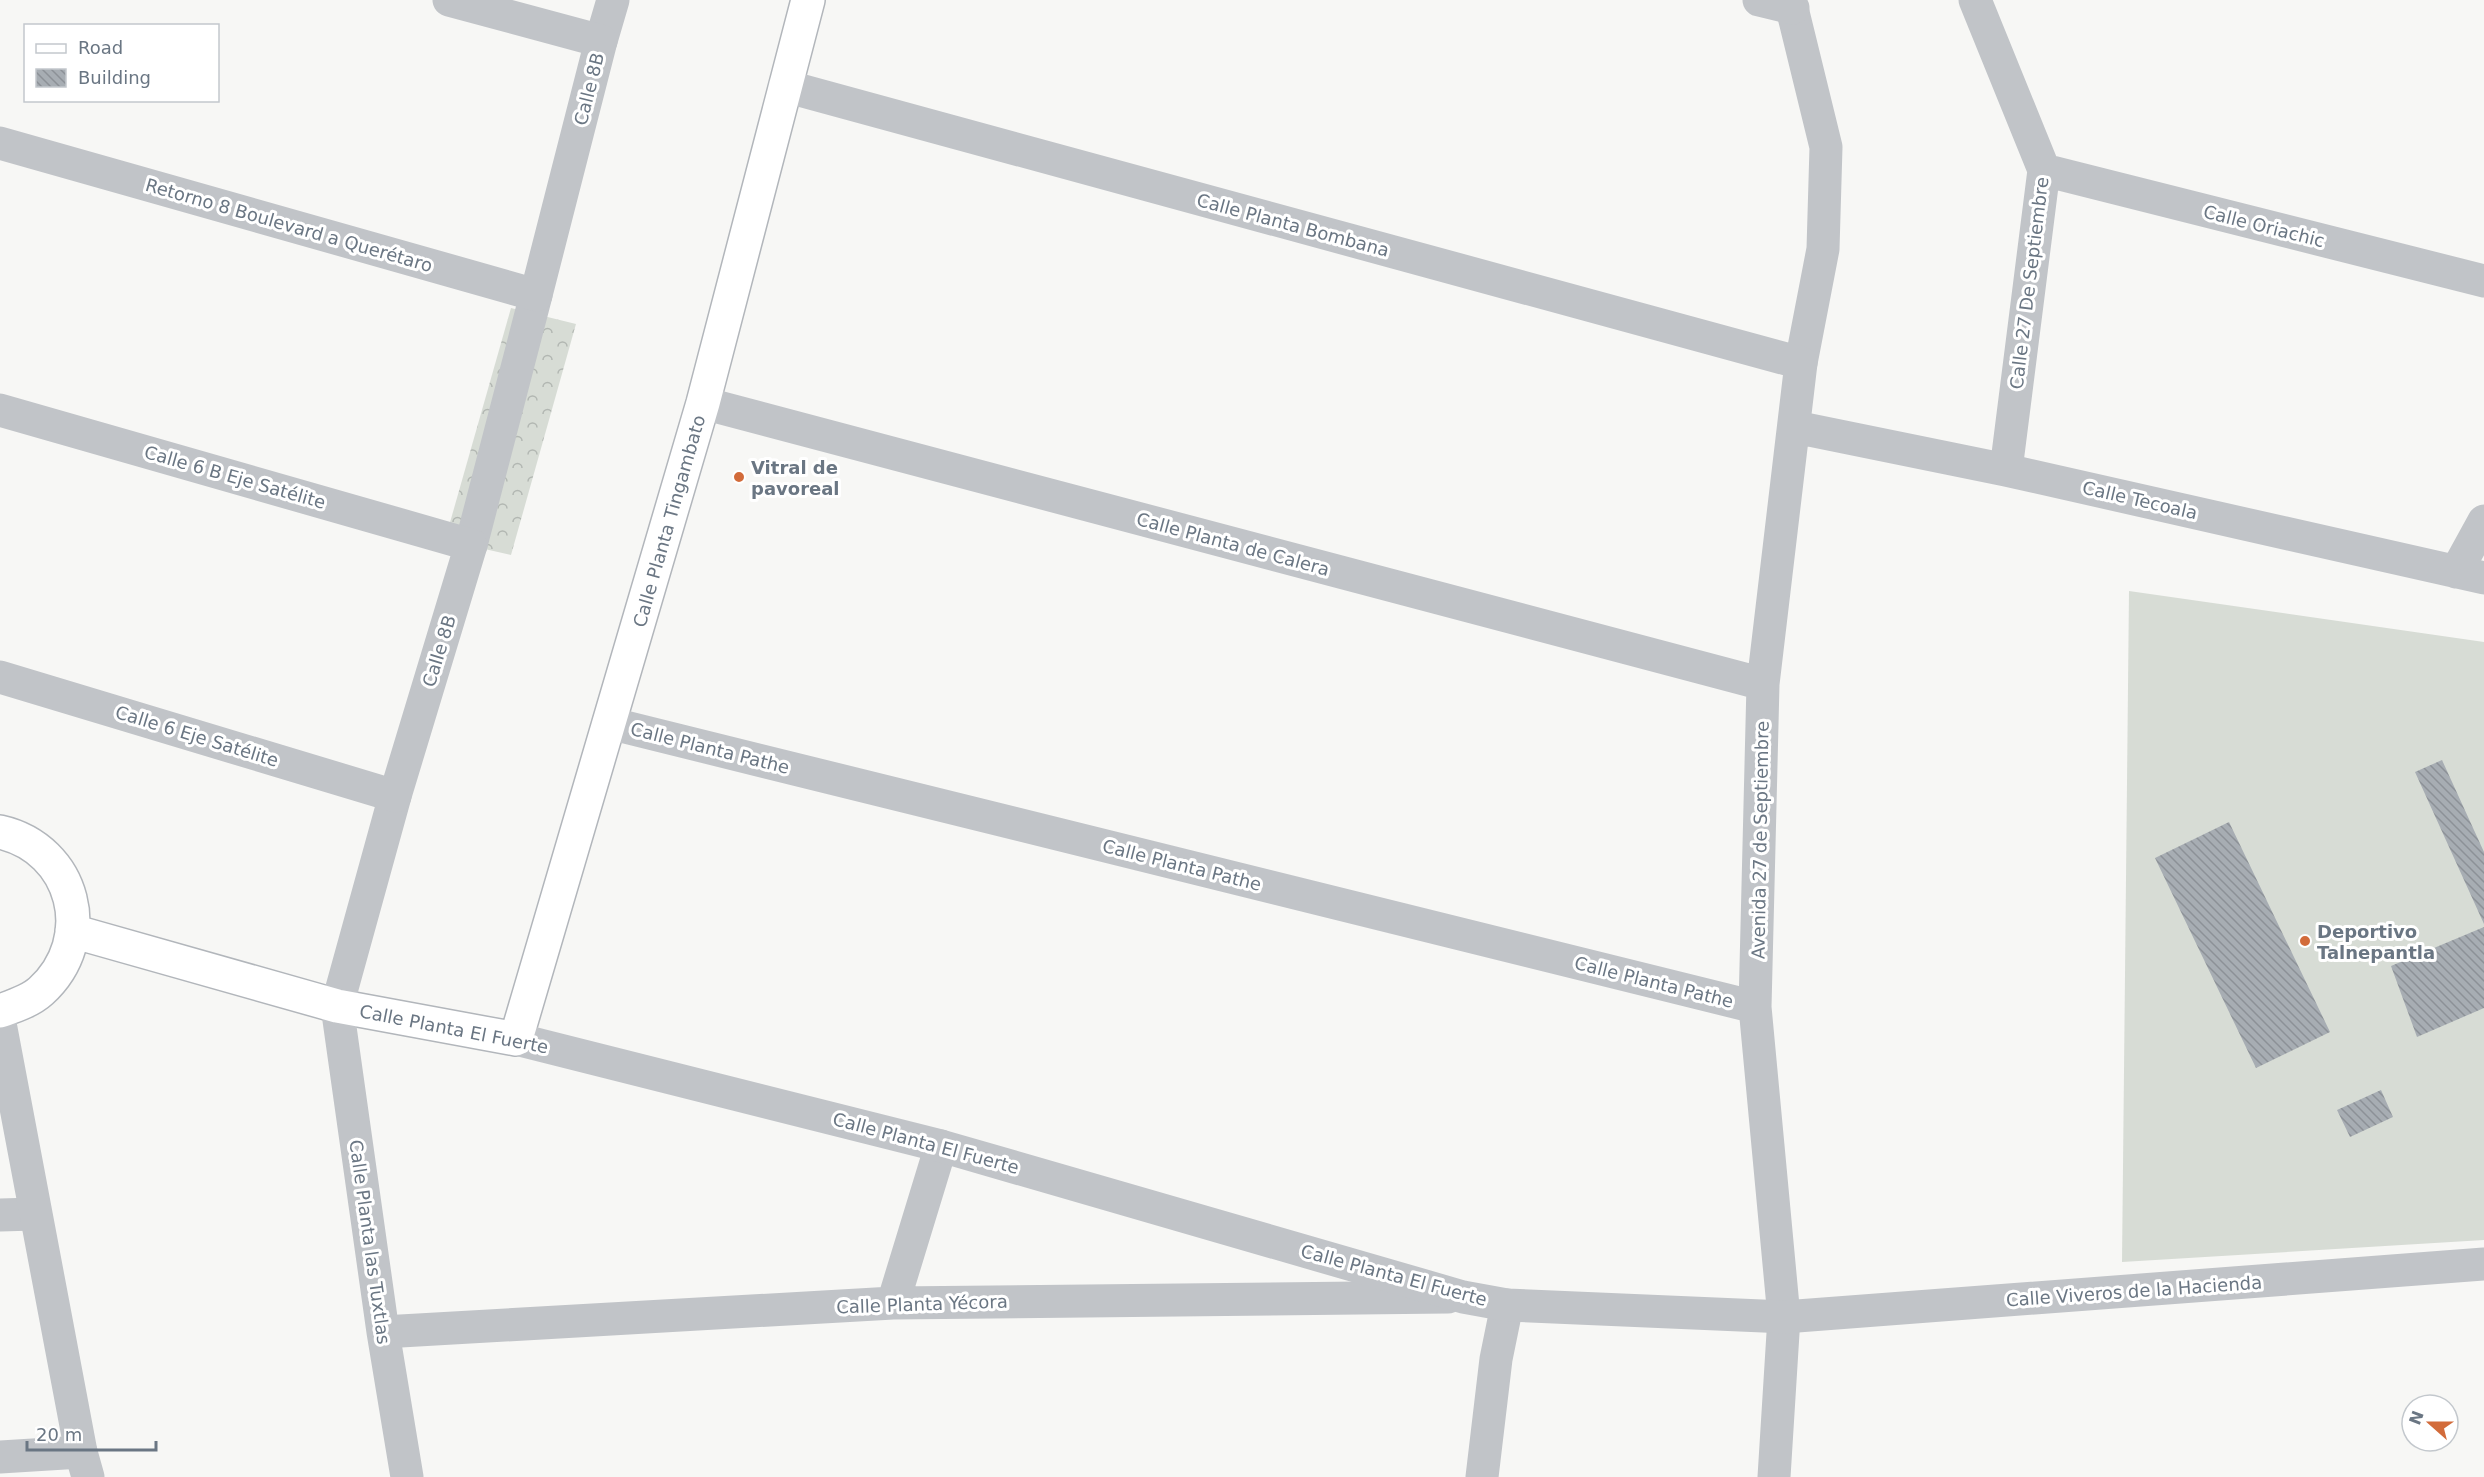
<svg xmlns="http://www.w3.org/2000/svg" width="2484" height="1477" font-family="'DejaVu Sans',sans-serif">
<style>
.forest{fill:url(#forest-crowns)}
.garden{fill:#d7dcd5}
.building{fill:url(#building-back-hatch)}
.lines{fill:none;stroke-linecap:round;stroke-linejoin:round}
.secondary-casing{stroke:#b2b6bb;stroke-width:36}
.pedestrian{stroke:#c1c4c8;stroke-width:33}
.minor{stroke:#c1c4c8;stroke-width:33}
.tertiary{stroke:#c1c4c8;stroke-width:33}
.secondary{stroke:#fff;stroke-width:33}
.poi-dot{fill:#d26b3a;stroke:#fff;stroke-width:2}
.labels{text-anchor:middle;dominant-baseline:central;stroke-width:6;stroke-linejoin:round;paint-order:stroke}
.street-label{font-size:18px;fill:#6a7683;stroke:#fff}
.poi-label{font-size:18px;font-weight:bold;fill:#6a7683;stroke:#fff;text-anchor:start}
</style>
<defs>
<pattern id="forest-crowns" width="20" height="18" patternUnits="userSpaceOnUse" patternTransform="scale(1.5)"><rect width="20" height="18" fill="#d7dcd5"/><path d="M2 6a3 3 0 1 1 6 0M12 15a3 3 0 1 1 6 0" fill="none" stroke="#b2b7b2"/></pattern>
<pattern id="building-back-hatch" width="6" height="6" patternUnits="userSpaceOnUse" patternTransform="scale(1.5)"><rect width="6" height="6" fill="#a7adb3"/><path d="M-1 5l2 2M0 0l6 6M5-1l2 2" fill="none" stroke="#8c9197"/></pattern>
</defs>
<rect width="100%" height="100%" fill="#f7f7f5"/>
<path class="forest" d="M511 308 576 324 511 555 445 540Z"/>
<path class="garden" d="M2129 591 2484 642V1240L2122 1262Z"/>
<path class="building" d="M2442 760 2484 852V924L2415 772Z
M2229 822 2330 1032 2256 1068 2155 858Z
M2484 927V1008L2417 1037 2391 966Z
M2381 1090 2393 1117 2350 1137 2337 1110Z"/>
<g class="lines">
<defs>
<path id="secondary" d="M0 832C75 849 98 939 41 991 30 1001 14 1006 0 1011
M72 931 337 1006 516 1039 703 403 808 0"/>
</defs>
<use href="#secondary" class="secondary-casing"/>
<path class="pedestrian" d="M1790 0 1826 147 1823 249 1801 363
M601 41 613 0
M471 545 536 295
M337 1006 395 796"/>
<path class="minor" d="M1759 0 1793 8
M1975 0 2044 170 2006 470
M785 86 1801 363 1763 684 1755 1007 1784 1317 1774 1477
M0 143 536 295 601 41 449 0
M2044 170 2484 281
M703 403 1763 684
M0 410 471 545 395 796 0 677
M1795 427 2006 470 2484 578
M2456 572 2484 521
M609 723 1755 1007
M337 1006 383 1332 407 1477
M0 1215 35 1214
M893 1303 941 1146
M383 1332 893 1303 1448 1297
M0 1457 81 1452
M1482 1477 1496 1359 1507 1305"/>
<path class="tertiary" d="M0 1023 81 1452 88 1477
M516 1039 941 1146 1463 1297 1507 1305 1784 1317 2484 1264"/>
<use href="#secondary" class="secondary"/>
</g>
<g class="poi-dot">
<circle cx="739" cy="477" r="6"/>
<circle cx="2305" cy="941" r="6"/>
</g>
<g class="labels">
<g class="street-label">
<text transform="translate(589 89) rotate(-76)">Calle 8B</text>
<text transform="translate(289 225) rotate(16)">Retorno 8 Boulevard a Querétaro</text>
<text transform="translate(1293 225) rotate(15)">Calle Planta Bombana</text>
<text transform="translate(2264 226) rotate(14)">Calle Oriachic</text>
<text transform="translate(2029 283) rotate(-83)">Calle 27 De Septiembre</text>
<text transform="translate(235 477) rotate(16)">Calle 6 B Eje Satélite</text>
<text transform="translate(2140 500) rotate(13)">Calle Tecoala</text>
<text transform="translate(669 521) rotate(-74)">Calle Planta Tingambato</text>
<text transform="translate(1233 544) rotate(15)">Calle Planta de Calera</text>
<text transform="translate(439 651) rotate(-73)">Calle 8B</text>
<text transform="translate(197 736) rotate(17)">Calle 6 Eje Satélite</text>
<text transform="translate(710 748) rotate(14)">Calle Planta Pathe</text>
<text transform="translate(1760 840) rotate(-89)">Avenida 27 de Septiembre</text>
<text transform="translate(1182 865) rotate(14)">Calle Planta Pathe</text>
<text transform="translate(1654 982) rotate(14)">Calle Planta Pathe</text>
<text transform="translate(454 1029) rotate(11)">Calle Planta El Fuerte</text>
<text transform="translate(926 1143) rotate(15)">Calle Planta El Fuerte</text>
<text transform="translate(370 1242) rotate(82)">Calle Planta las Tuxtlas</text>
<text transform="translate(1394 1275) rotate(15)">Calle Planta El Fuerte</text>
<text transform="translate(2134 1291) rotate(-4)">Calle Viveros de la Hacienda</text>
<text transform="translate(922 1304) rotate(-2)">Calle Planta Yécora</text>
</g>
<g class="poi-label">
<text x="751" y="467">Vitral de<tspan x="751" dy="21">pavoreal</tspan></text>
<text x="2317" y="931">Deportivo<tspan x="2317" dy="21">Talnepantla</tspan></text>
</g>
</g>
<rect x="24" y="24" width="195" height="78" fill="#ffffff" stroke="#c3c8cd" stroke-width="1.5"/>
<rect x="36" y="44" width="30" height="9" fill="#ffffff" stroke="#c3c8cd" stroke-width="1.5"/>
<text x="78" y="54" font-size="18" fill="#6a7683">Road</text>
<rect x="36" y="69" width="30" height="18" fill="url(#building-back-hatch)" stroke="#c3c8cd" stroke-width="1.5"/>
<text x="78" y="84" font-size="18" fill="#6a7683">Building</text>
<g transform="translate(2430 1423) rotate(291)"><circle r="28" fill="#ffffff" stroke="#c3c8cd" stroke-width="1.5"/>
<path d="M0-4.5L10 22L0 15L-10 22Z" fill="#d26b3a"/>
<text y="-9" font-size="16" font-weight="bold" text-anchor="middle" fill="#6a7683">N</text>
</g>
<path d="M27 1441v9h129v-9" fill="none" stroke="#6a7683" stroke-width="3"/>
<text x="36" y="1441" font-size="18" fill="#6a7683" stroke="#ffffff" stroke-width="4.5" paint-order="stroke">20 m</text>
</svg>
